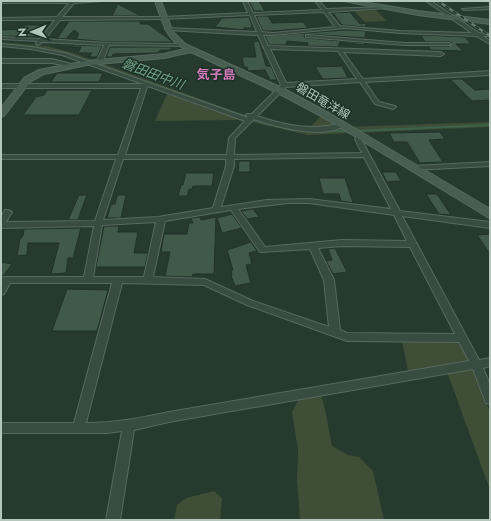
<svg xmlns="http://www.w3.org/2000/svg" width="491" height="521" font-family="Jost,'Noto Sans JP',sans-serif">
<style>
.green{fill:#3f4e36}
.lines{fill:none;stroke-linecap:round;stroke-linejoin:round}
.stream-far1{stroke:#3d634c;stroke-width:1.5}
.stream{stroke:#3d634c;stroke-width:2}
.building{fill:#405949;stroke:#203328}
.street-casing{stroke:#576a5f;stroke-width:2}
.secondary-casing{stroke:#576a5f;stroke-width:2}
.street{fill:#394c40;fill-rule:evenodd}
.secondary{fill:#485e51;fill-rule:evenodd}
.rail-casing{stroke:#677c70;stroke-width:2.5}
.rail{stroke:#1e3126;stroke-width:1.5;stroke-dasharray:4.5;stroke-linecap:butt}
.labels{text-anchor:middle;dominant-baseline:central;stroke-width:3;stroke-linejoin:round;paint-order:stroke}
.far-street-label{font-size:12px;fill:#b5c7bd;stroke:#1e3126}
.far-water-label{font-size:13px;font-style:italic;fill:#71a384;stroke:#1e3126}
.far-quarter-label{font-size:13px;font-weight:bold;fill:#d17abc;stroke:#1e3126}
</style>
<rect width="100%" height="100%" fill="#263b2e"/>
<path class="green" d="M376 10 387 21 365 22 354 11Z
M1 42 47 46 73 53 242 114 308 129 321 116 339 126 346 127 490 122V127L308 135 256 123 63 54 46 50 1 46Z
M167 94 237 119V120L155 121Z
M402 341H458L472 364 490 413V490L446 369 409 376Z
M320 392 325 409 332 446 348 455 359 457 373 471 384 520H300L297 480 298 450 292 412 301 395Z
M214 491 222 498 220 520H174L177 505 186 498Z"/>
<g class="lines">
<path class="stream-far1" d="M1 44 40 48 78 58"/>
<path class="stream" d="M209 104 261 122 293 130 346 131
M356 131 490 125"/>
</g>
<path class="building" d="M249 1H259L265 11H254Z
M118 4 141 16H112Z
M350 12 360 24 366 23V27L342 25 333 13Z
M256 16H268L272 23 303 22 308 28 273 31H263Z
M249 17 252 25 251 28H244V30L215 27 222 18Z
M69 21H141L140 24H148L173 42H107L76 39 79 34 74 30 66 39 48 38 58 37Z
M26 25H44L34 36H40L39 37 1 36V30L22 29Z
M345 30 366 31 365 38 308 34H305L304 37 306 38 365 43 364 45 340 42 338 47 307 46 308 43 287 41 286 45H269L265 36Z
M421 35 465 37 471 44H456L463 51 431 50 428 46H449L452 43 449 42H425Z
M259 41 266 66H271L277 80H270L265 70 248 71 247 67H244L242 57H256L253 42Z
M73 45 102 46 97 57H89L92 53H78L81 47H72Z
M110 47H171V50H161L157 53 113 54 112 57H106Z
M342 66 348 78 323 79 315 67Z
M57 73H103L99 82H51Z
M450 79H462L475 90 490 89V100L472 101Z
M47 90H92L79 115H23L36 97 44 95Z
M440 132 445 139 429 140 443 162 420 163 407 142H394L389 133Z
M239 161H250V172H238Z
M382 172H396L401 181 387 182Z
M186 173H214L212 186H193L192 189H189L187 196H178L181 185H183Z
M319 178H345L353 203 341 201 339 194H323Z
M426 194H437L451 215 439 214Z
M79 195H87L81 211 78 220H68Z
M117 195H126L121 218H107L111 204H115Z
M253 209 259 217 247 219 241 211Z
M232 214 242 228 222 233 217 218Z
M200 217 201 220 216 217 214 274H193L192 277 165 276 170 252H161L164 234H187L189 223H193L191 218Z
M104 226H119L118 232H138L134 253H148L145 267H96Z
M81 228 73 258H68L66 273 51 274 59 243H28L27 255 17 256 20 239 23 236 24 229Z
M490 234V254L477 235Z
M251 242 257 251 249 253 252 264 246 265 251 283 235 286 231 275H232L231 270H233L227 250Z
M335 248 347 272 333 274 326 261 332 260 328 249Z
M1 262 12 264 3 276H1Z
M67 289 108 290 97 331H52Z"/>
<g class="lines">
<defs>
<path id="street" d="M1 1H102L74 3 62 17H163L248 13 243 1H247L253 13 322 10 315 1H319L326 9 384 7 386 8 328 12 340 26 400 31 472 33 426 1H431L479 33 490 34V36H483L490 41V44L476 36 400 33 345 28 273 35H263L268 46 441 52 444 54 441 56 343 52 363 79 490 71V75L365 82 379 102 395 106 396 107 393 109 375 104 360 82 286 87 257 116C286 126 313 131 342 123L345 125C325 140 276 127 254 119L235 138 234 155 362 153 355 139 357 135H361V139L400 211 490 222V228L402 216 479 360 490 358V366L483 368 490 385V404L486 403 473 369 169 422 134 430 120 520H106L122 431 107 433H1V423H74L112 283H10L4 294 1 295V277H84L94 226 1 228V217L5 210H8L12 212 6 222 95 221 116 159H1V155H118L141 88H1V84H143L62 55 31 49 1 46V44L31 47 65 53 248 118 246 115 247 114H252L281 85 258 35 167 30 165 29 167 28 257 32 250 15 163 19 60 20 45 39 107 43 183 44 185 45 183 46 109 45 103 61 100 63 97 61 104 45 42 42 38 45 36 44 37 41 1 39V37L40 39 55 20H1V18L57 17 69 3H1ZM324 12 335 27 273 33 262 32 254 15ZM270 49 338 51 357 79 286 83ZM148 86 245 121 229 138 227 155H125L147 87ZM364 157 391 209 309 199 267 200 221 207 234 166V159ZM123 159H226V166L213 208 158 217 103 220ZM288 203H309L394 215 407 241 342 240 265 247 238 209ZM231 210 260 252 310 249 324 280 329 327 253 301 205 279 153 277 165 221ZM156 222 144 277H93L102 225ZM342 246 410 247 455 334 347 333 340 330 334 280 318 248ZM122 283 204 285 247 305 347 341 459 342 469 361 169 412C141 418 115 423 86 423Z
M490 7V9L464 10 462 9Z
M308 35 404 43H449L451 44 449 45H404L306 37V35Z
M1 59H52L75 65 72 67 52 63H1Z
M490 162V166L413 170 409 168 413 166Z"/>
<path id="secondary" d="M155 1H161L173 32 185 44 282 88 329 113 490 209V218L486 216 323 117 276 92 191 52 164 58 87 65 44 74 30 82 4 116 1 117V108L24 78 39 70 87 61 164 54 185 49C166 40 162 20 155 1Z
M344 1H357L418 11 490 20V24L418 15Z"/>
</defs>
<use href="#street" class="street-casing"/>
<use href="#secondary" class="secondary-casing"/>
<use href="#street" class="street"/>
<use href="#secondary" class="secondary"/>
<defs>
<path id="rail" d="M438 1 490 36"/>
</defs>
<use href="#rail" class="rail-casing"/>
<use href="#rail" class="rail"/>
</g>
<g class="labels">
<g class="far-street-label">
<text transform="translate(323 101) rotate(30)">磐田竜洋線</text>
</g>
<g class="far-water-label">
<text transform="translate(153 74) rotate(20)">磐田田中川</text>
</g>
<g class="far-quarter-label">
<text x="216" y="74">気子島</text>
</g>
</g>
<rect width="491" height="521" fill="none" stroke="#b5c7bd" stroke-width="4"/>
<g transform="translate(32 32) rotate(268)" stroke="#1e3126" stroke-width="3" paint-order="stroke">
<path d="M0-3L7 15L0 10L-7 15Z" fill="#b5c7bd"/>
<text y="-6" font-size="11" font-weight="bold" text-anchor="middle" fill="#b5c7bd">N</text>
</g>
</svg>
